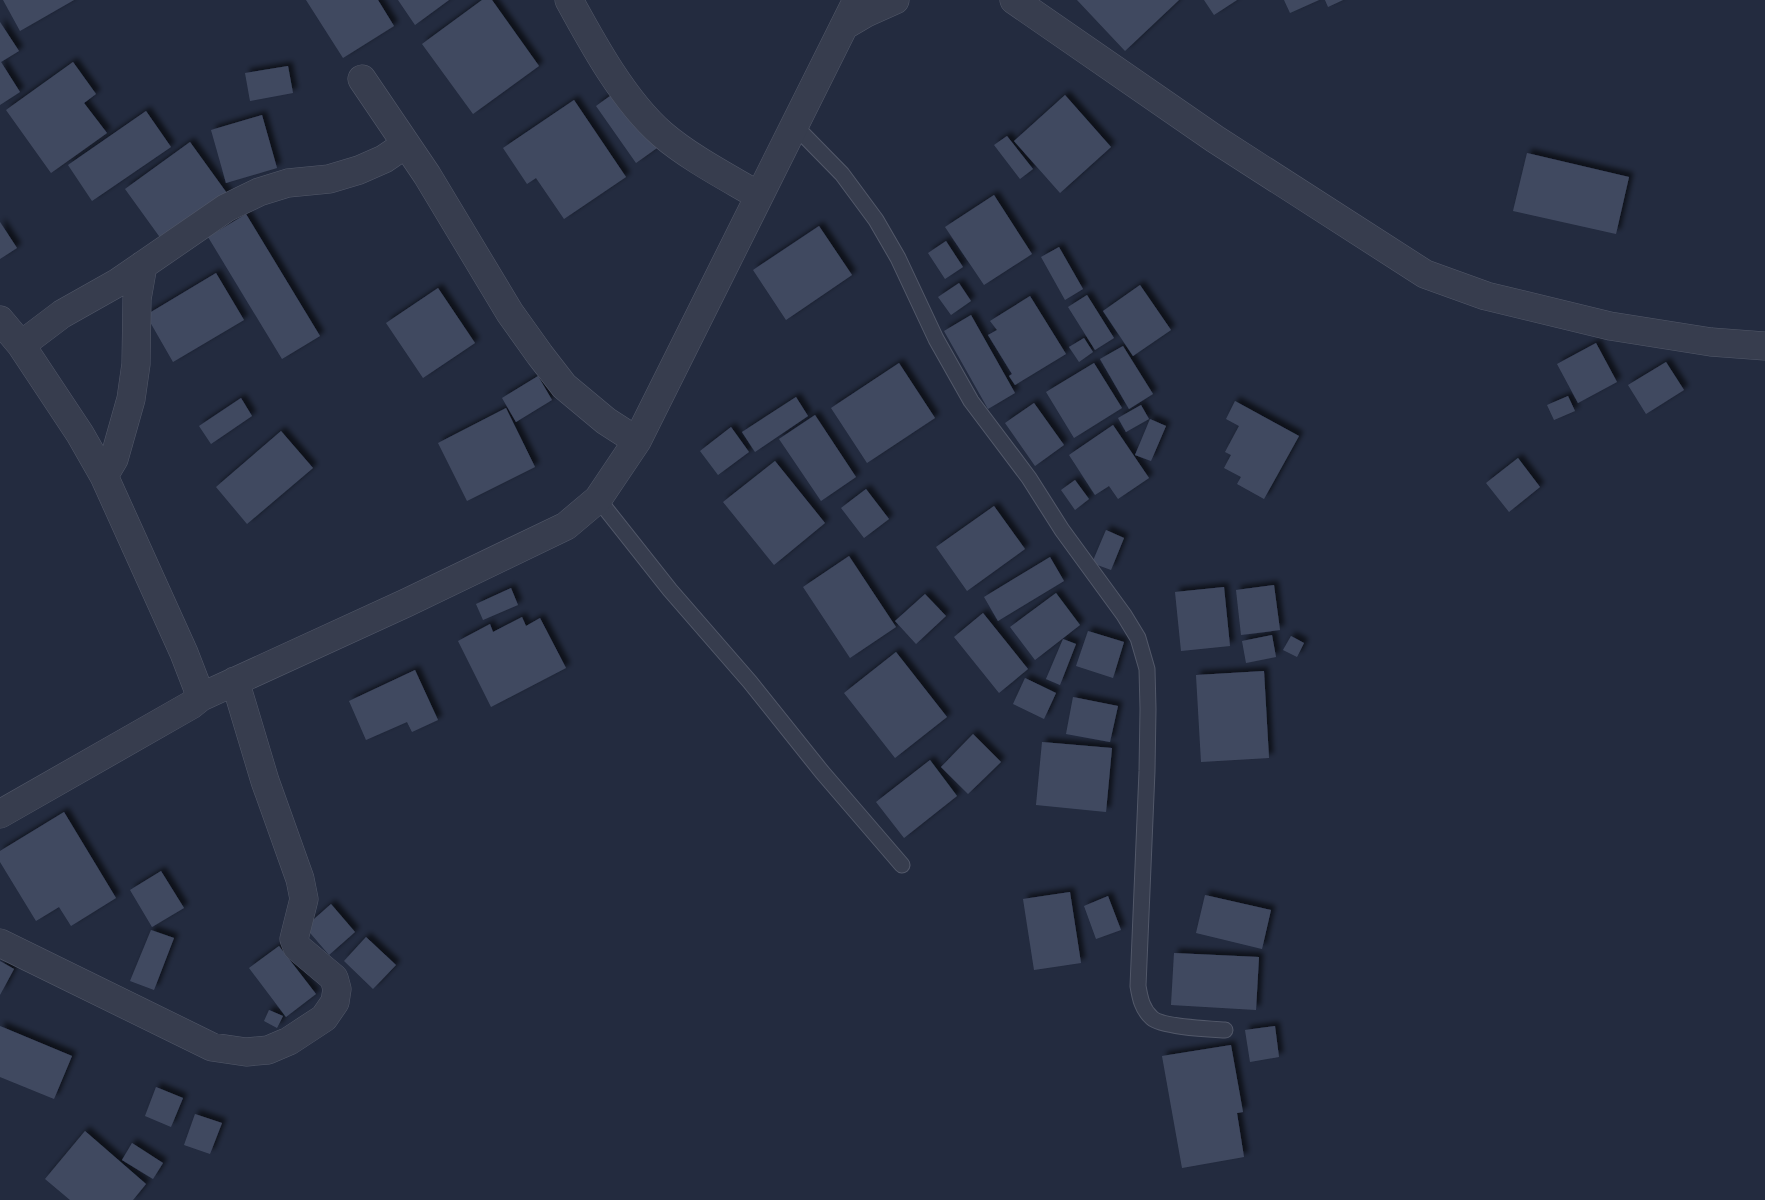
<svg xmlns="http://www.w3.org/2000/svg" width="1765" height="1200" font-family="'Fira Sans Condensed',sans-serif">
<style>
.building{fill:#414a61;filter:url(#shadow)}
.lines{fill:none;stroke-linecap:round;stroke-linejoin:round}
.lane-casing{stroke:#525869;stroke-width:17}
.street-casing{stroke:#525869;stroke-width:29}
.lane{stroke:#373d4e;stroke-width:15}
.street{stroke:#373d4e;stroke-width:28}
</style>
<defs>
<filter id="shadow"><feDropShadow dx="4.5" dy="-4.5" stdDeviation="2.5" flood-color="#0009"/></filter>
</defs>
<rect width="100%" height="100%" fill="#232b3f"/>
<path class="building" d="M3 0H74L20 31Z
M306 0H378L394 26 343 58Z
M398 0H449L415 25Z
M482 0H492L539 66 473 114 422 44Z
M1077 0H1179L1125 51Z
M1204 0H1237L1214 15Z
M1284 0H1319L1290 13Z
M1325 0H1343L1328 7Z
M0 22 19 51 1 62 20 92 0 105Z
M73 62 96 94 84 103 107 133 51 173 6 110Z
M288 66 293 93 250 101 245 73Z
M617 91 657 148 636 163 596 106Z
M1065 95 1111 147 1060 193 1014 141Z
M574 100 626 177 564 219 536 178 527 184 503 148Z
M146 111 171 147 92 201 68 165Z
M262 115 277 168 226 183 211 130Z
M1007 136 1033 169 1020 179 994 145Z
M190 142 229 196 164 243 125 189Z
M1527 153 1629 177 1616 234 1513 211Z
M994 195 1032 254 984 285 945 227Z
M246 214 320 336 282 359 208 237Z
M0 222 17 248 0 259Z
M819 226 852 275 786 320 753 270Z
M946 241 963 267 945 279 928 253Z
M1059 247 1083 289 1065 300 1041 257Z
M216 273 244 320 173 362 146 315Z
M959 283 971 301 951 315 938 297Z
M1140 285 1171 330 1133 356 1103 311Z
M438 288 475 343 423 378 386 323Z
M1087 295 1114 338 1095 350 1068 307Z
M1030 296 1066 354 1015 385 1009 376 1012 374 988 335 997 330 990 321Z
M971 315 1015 393 988 409 944 331Z
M1084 338 1093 352 1079 362 1069 347Z
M1596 343 1617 382 1578 403 1557 364Z
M1123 346 1153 394 1129 409 1100 359Z
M1666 362 1684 390 1646 414 1628 385Z
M899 363 935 418 867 463 831 408Z
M1094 363 1122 408 1074 438 1046 392Z
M538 376 552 400 516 422 502 398Z
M1568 396 1575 411 1554 420 1547 405Z
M796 397 808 416 755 452 742 432Z
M241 398 252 416 211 444 199 426Z
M1235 401 1299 436 1264 499 1237 484 1241 477 1224 468 1231 455 1225 452 1239 426 1226 419Z
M1034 403 1064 445 1035 466 1005 423Z
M1141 405 1149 419 1126 432 1118 418Z
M506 408 535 467 467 501 438 443Z
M815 415 856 477 821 501 779 439Z
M1150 419 1166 426 1151 461 1135 455Z
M1113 425 1149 478 1118 499 1109 486 1095 495 1069 455Z
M731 427 749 452 718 475 700 451Z
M281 431 313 468 247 524 216 487Z
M1518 458 1540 487 1509 512 1486 483Z
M775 461 825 523 774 565 723 502Z
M1075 480 1089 499 1075 510 1061 490Z
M866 489 889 519 864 538 841 508Z
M994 506 1025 549 967 591 936 547Z
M1106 530 1124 538 1111 570 1092 563Z
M849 556 896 627 850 658 803 587Z
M1050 557 1064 581 998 621 984 597Z
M1274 585 1280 630 1241 635 1236 590Z
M1224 587 1230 646 1181 651 1175 592Z
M511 588 518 605 483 620 476 604Z
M1056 593 1080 625 1035 660 1010 627Z
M925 594 946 616 916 644 895 621Z
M983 613 1028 669 999 693 954 637Z
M522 617 526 626 540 618 566 668 491 707 458 641 490 624 493 632Z
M1088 631 1124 642 1113 678 1076 666Z
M1272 635 1276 657 1246 663 1242 641Z
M1291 636 1304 643 1297 657 1283 650Z
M1063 639 1076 644 1060 685 1046 679Z
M896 652 947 717 895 758 844 693Z
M415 670 438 720 412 732 407 722 366 740 349 701Z
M1264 671 1269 758 1201 762 1196 675Z
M1025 678 1056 693 1044 719 1013 704Z
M1073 697 1118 706 1110 742 1066 734Z
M973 734 1001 762 968 794 941 767Z
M1042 742 1112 748 1106 812 1036 805Z
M930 760 957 796 904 838 876 802Z
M64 812 116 898 71 926 59 907 36 921 0 862V851Z
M161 871 184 908 152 927 130 890Z
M1070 892 1081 963 1034 970 1023 899Z
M1205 895 1271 910 1262 949 1196 933Z
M1108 896 1121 930 1096 939 1084 906Z
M331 904 355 932 329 955 305 927Z
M151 930 174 938 154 990 130 981Z
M366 937 396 965 373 989 344 961Z
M279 946 316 994 286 1017 249 968Z
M1174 953 1259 957 1256 1010 1171 1005Z
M0 961 14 969 0 995Z
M269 1010 283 1016 277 1028 264 1021Z
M0 1026 72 1056 54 1099 0 1077Z
M1275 1026 1279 1057 1250 1062 1245 1030Z
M1231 1045 1243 1112 1237 1113 1244 1157 1182 1168 1162 1056Z
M156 1087 183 1098 171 1127 145 1116Z
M195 1114 222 1123 210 1154 184 1145Z
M85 1131 146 1184 133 1200H70L45 1179Z
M132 1143 163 1163 153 1179 122 1160Z"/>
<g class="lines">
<defs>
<path id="lane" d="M794 125 842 174 876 220 898 258 936 339 971 401 1029 478 1062 530 1124 615 1138 638 1147 669 1148 709 1147 771 1138 986C1140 998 1142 1009 1152 1018 1162 1027 1210 1029 1225 1030
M598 499 670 590 750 682 822 772 902 865"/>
<path id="street" d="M569 0C593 44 624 101 662 134 690 158 727 177 759 196
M1014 0 1215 139 1425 274 1486 296 1610 326 1711 342 1765 346
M844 26 866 13 895 0
M362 79 427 175 510 313 540 355 564 386 606 421 637 441
M0 320 21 345 80 434 104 476 184 653 201 697 191 705 0 814
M21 345 62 314 117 283 226 208 259 192 288 183 329 179 359 170 384 159 406 144
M104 476 114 459 131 399 136 364 137 299 143 265
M201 697 406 603 566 526 598 499 637 441 857 0
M0 943 212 1047 246 1052 268 1050 289 1041 324 1018 335 1002 337 989 334 978 297 947 294 939 304 899 300 879 265 781 235 681"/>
</defs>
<use href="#lane" class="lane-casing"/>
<use href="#street" class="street-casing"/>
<use href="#lane" class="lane"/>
<use href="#street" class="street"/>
</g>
</svg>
